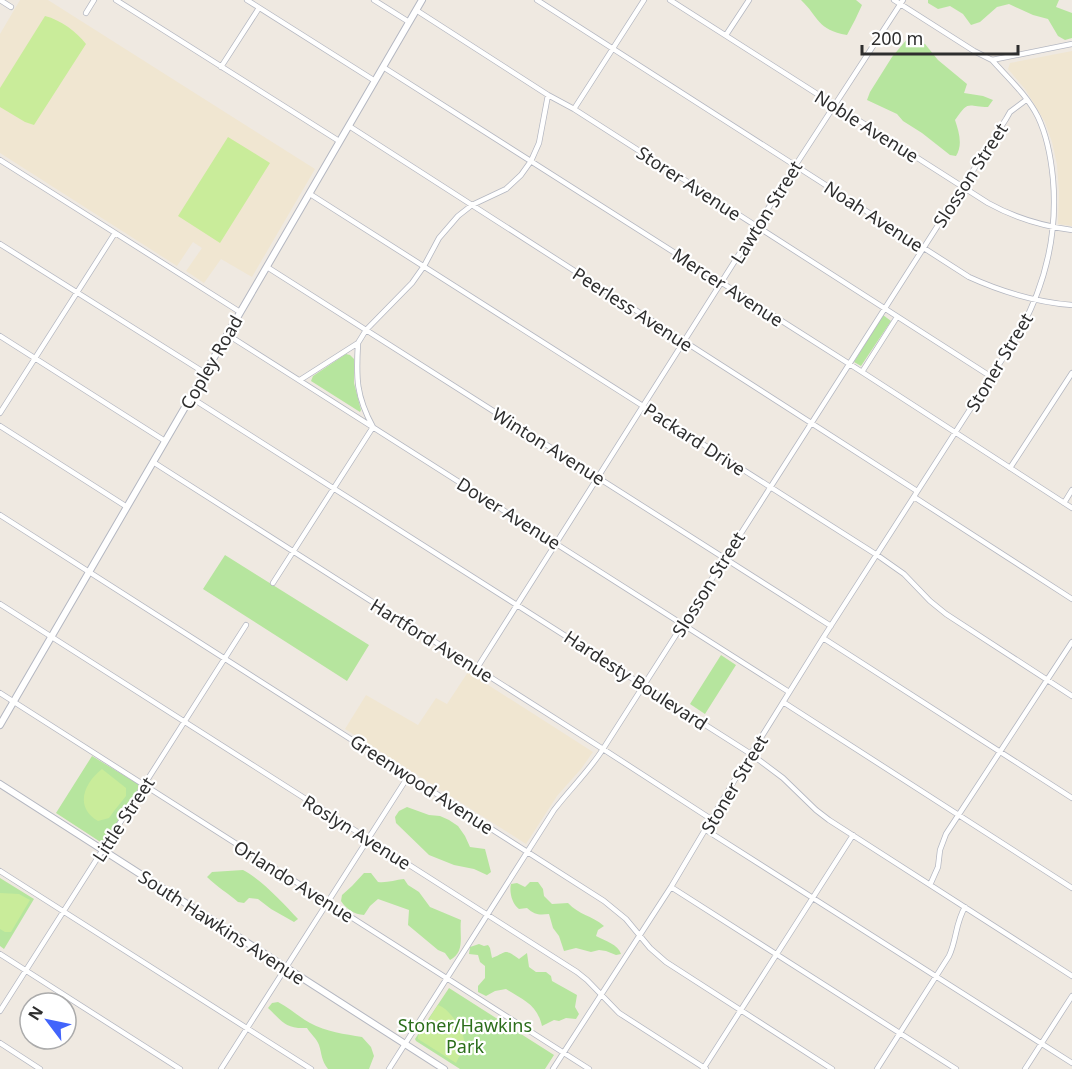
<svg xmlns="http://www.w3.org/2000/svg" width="1072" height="1069" font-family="'Noto Sans',sans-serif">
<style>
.education{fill:#f0e6d1}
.green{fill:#b6e59e}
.pitch{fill:#c9ec9a}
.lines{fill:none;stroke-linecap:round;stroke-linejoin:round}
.street-casing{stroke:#b4b7c1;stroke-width:6}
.secondary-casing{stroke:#b4b7c1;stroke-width:8}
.street{stroke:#fff;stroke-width:4.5}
.secondary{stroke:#fff;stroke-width:6}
.labels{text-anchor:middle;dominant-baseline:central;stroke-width:4.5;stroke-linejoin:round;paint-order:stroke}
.street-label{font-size:18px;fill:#2e2e2e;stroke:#fff}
.park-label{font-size:18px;fill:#2c6e1b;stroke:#fff}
</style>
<rect width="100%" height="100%" fill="#efe9e1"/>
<path class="education" d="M20 0H48L315 169 252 277 221 259 204 283 186 271 202 248 193 242 177 266 0 153V34Z
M1072 51V226L1058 224 1059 192 1057 165 1052 142 1045 122 1025 89 1008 69 1010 63Z
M468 672 593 752 581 769 557 796 526 844 345 729 366 695 418 725 436 698 447 704Z"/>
<path class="green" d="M801 0H856L862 5 855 20 847 35C817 30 819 17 801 0Z
M928 0H1059L1056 7 1072 13V38L1065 40 1058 36 1048 19 1033 15 1009 4 997 7 980 22 971 25 963 14 950 6 938 9 928 3Z
M908 38 925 44 938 60 967 84 964 93 983 96 993 100 988 107C966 106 969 100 955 120 959 132 963 145 956 156L950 155 922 133 903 121 897 114 867 100 870 92 892 57Z
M883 315 891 321 861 366 854 362Z
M346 354 350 355 354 359V383L361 410 360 412 311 381 313 376Z
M225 555 369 645 347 681 203 589Z
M721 655 736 665 705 714 690 704Z
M92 756 138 784V789L105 842 102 843 56 813Z
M407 807 429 815 440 816 449 820 458 826 465 836 470 847 485 849 491 872 487 875 474 869 454 865 429 855 396 823 395 817 399 811Z
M243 870C262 880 283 903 298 919L294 922 271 909 258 899 249 898 244 903 238 902C228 893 217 887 207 877L212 872Z
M364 873H371L378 882C387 883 395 880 404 879L408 885 419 892 430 907 461 920C459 934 466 952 450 960L445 953 438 950 408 925 409 910 378 899 370 906 364 915C354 914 347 910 341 901L342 895 352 886Z
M0 878 34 899 4 949 0 946Z
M530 882H538L543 889 544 896 552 904 568 903C579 915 591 915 604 926L598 930 596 936C605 941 618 944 621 954L616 955 606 951 599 950 591 952 576 948 564 951 559 936 553 928 549 914C539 915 535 915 527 908L519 909C512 904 509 892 511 884L517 883 525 887Z
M479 944 484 946 488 945 490 948 492 958C508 952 503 948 519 959L527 953 529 967 536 972H546L551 976 552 981 577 995 575 1007 579 1014 576 1019 566 1018 559 1021 554 1020 542 1026C537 1004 523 1000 506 989L495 991 486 996 478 992V986L485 978V966L480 962 478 955 469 954 470 947Z
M449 988 554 1055 545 1069H460L416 1041 415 1039Z
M278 1002C290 1008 299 1017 310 1023 326 1032 345 1034 362 1037L371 1047 374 1056 369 1069H328C321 1060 322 1054 319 1045 317 1039 310 1033 307 1028 285 1029 283 1022 268 1008L272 1003Z"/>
<path class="pitch" d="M45 16C61 20 77 32 86 44L34 125 25 122 0 107V88Z
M228 137 270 163 220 243 178 216Z
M102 769 126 788V796L114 811 109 818 98 821C74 807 84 783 102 769Z
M0 893 19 894 30 900 11 932H5L0 929Z
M438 1005C449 1008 466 1032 464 1044 463 1050 459 1057 456 1063L418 1039V1036Z"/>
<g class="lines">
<defs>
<path id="street" d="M0 0 11 7
M116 0 339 141
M247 0 375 81
M374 0 409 22
M537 0 969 277C1002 292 1035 302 1072 305
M670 0 988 203C1015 218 1041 226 1072 230
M894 0 974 51 992 60 1072 44
M416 10 548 95 574 109 990 376
M86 13 94 0
M726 35 749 0
M221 67 259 8
M383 67 862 372 1072 508
M574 109 644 0
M349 126 917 491
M0 160 240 312
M310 194 877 555 904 574 930 601 946 614 1072 696
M0 244 205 373
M267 267 831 626
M228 335 789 692
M0 336 165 441
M862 372 897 317
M300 380 358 343 366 330 412 283 424 266 439 238 458 216 472 205 506 189 521 175 531 161 539 143 548 95
M190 397 751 754 783 778 816 810 829 820 1072 976
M0 413 115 233
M0 426 127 507
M153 462 603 749 711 819
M1010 468 1072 373
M914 497 1072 599
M1064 503 1072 490
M0 515 604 901 626 919 650 948 666 962 832 1069
M273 583 373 427C356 396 356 378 358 343
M0 604 577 972 587 980 619 1013 706 1069
M823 638 1072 798
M477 668 795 166 903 0
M0 693 589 1069
M783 702 1072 888
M706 830 1072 1063
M0 871 311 1069
M930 885 938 867 940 850 946 834 1072 642
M671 887 956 1069
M0 954 180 1069
M0 1011 246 625
M0 1043 40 1069
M221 1069 409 775
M389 1069 554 810C570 789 589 771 603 749L1006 119 1010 112 1026 100
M553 1069 671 887 734 781 823 638 1014 341C1044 291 1058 237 1053 179 1051 158 1047 136 1038 117 1027 95 1008 78 992 60
M703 1069 853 835
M877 1069 949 956C957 939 955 924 965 907
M1025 1069 1072 996"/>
<path id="secondary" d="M0 725 422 0
M0 784 444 1069"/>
</defs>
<use href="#street" class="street-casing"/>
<use href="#secondary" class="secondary-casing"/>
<use href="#street" class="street"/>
<use href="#secondary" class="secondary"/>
</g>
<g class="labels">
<g class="street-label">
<text transform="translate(867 126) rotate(32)">Noble Avenue</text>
<text transform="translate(970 175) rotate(-57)">Slosson Street</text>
<text transform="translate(689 183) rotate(33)">Storer Avenue</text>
<text transform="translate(766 212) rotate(-58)">Lawton Street</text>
<text transform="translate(874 216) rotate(33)">Noah Avenue</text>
<text transform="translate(728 287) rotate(33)">Mercer Avenue</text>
<text transform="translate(633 309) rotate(33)">Peerless Avenue</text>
<text transform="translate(211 362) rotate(-60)">Copley Road</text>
<text transform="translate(999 362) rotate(-59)">Stoner Street</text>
<text transform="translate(695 439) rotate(33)">Packard Drive</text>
<text transform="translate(549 446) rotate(32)">Winton Avenue</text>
<text transform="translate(509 513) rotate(32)">Dover Avenue</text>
<text transform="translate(708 584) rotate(-58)">Slosson Street</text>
<text transform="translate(432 640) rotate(32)">Hartford Avenue</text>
<text transform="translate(636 680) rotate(33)">Hardesty Boulevard</text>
<text transform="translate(422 784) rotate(33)">Greenwood Avenue</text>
<text transform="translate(734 784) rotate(-59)">Stoner Street</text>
<text transform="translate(123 819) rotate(-57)">Little Street</text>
<text transform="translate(357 832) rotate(32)">Roslyn Avenue</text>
<text transform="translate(294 881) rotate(32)">Orlando Avenue</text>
<text transform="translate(222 927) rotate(33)">South Hawkins Avenue</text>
</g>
<g class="park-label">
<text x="465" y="1025">Stoner/Hawkins<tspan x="465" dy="21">Park</tspan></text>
</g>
</g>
<g transform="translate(48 1021) rotate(302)"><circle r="28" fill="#ffffff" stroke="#ababab" stroke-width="1.5"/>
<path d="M0-4.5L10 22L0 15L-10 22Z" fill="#4264fb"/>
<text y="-9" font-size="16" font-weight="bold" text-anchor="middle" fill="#2e2e2e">N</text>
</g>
<path d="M862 45v9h156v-9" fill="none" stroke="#2e2e2e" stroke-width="3"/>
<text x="871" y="45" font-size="18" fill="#2e2e2e" stroke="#ffffff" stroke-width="4.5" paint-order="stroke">200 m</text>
</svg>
